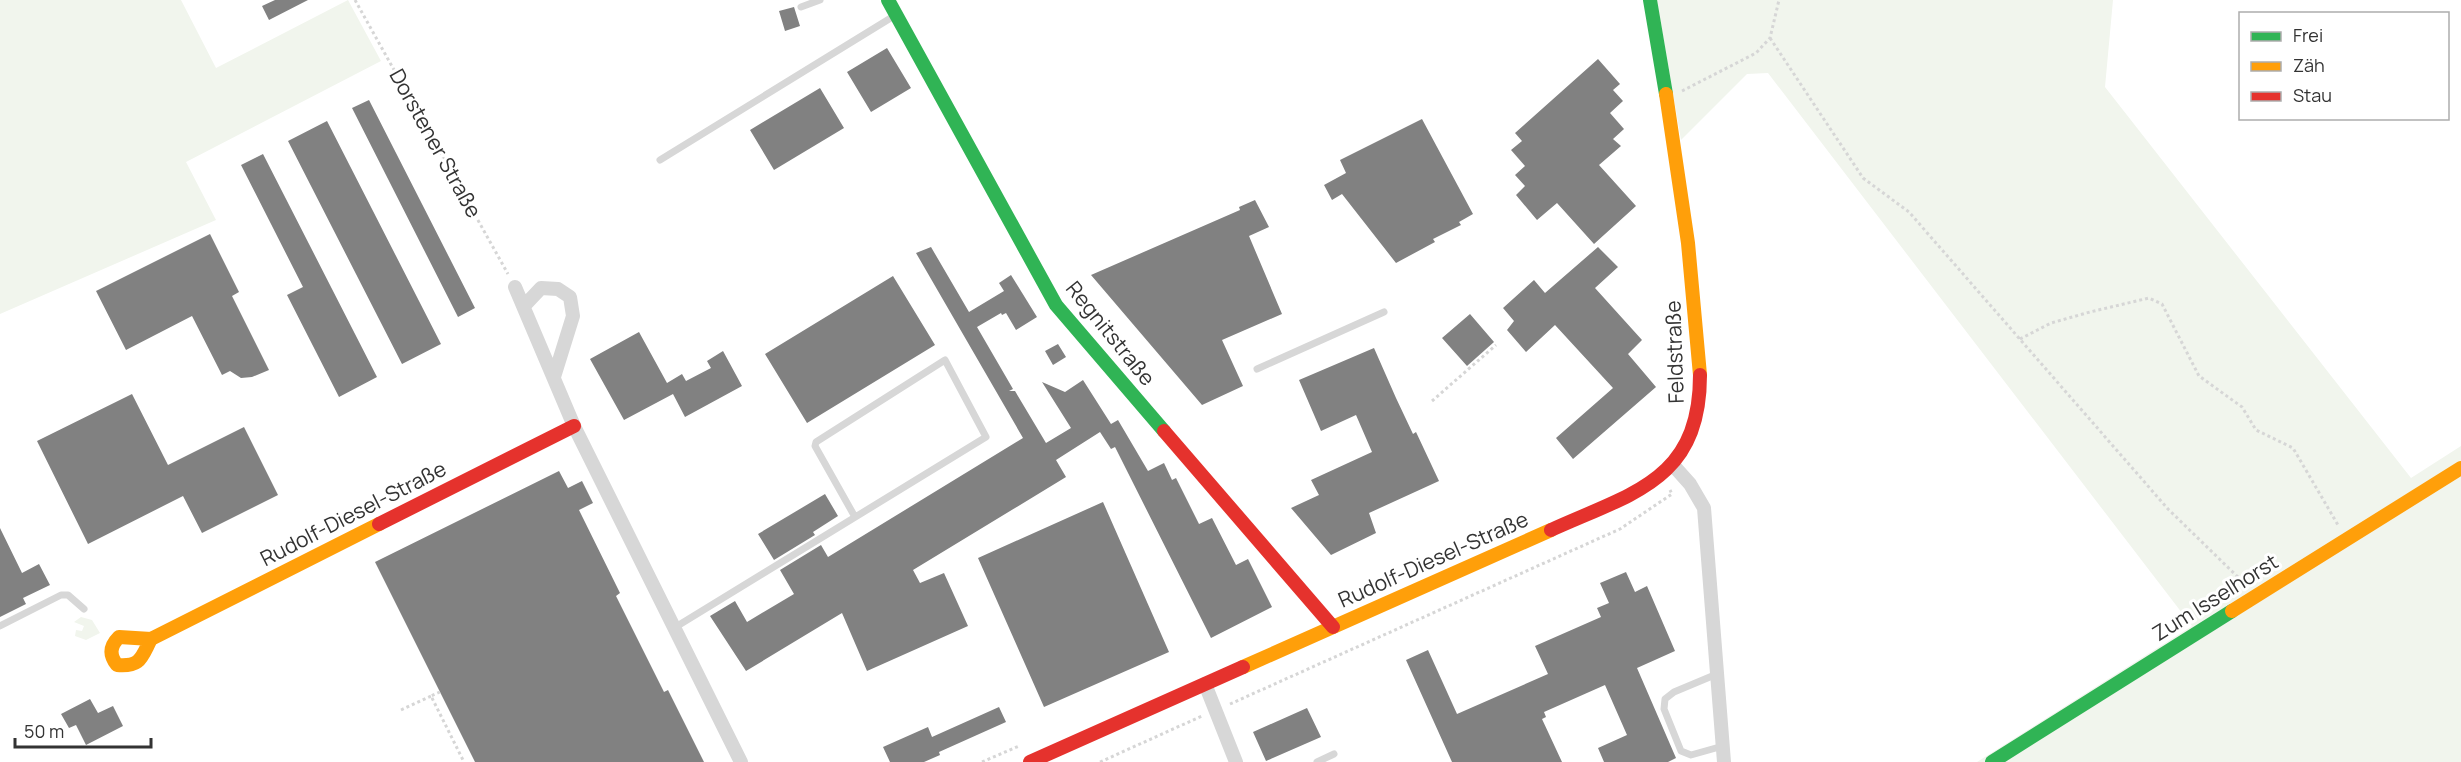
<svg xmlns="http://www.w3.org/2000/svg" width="2461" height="762" font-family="Manrope,sans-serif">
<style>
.green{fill:#f1f5ed}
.building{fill:#818181}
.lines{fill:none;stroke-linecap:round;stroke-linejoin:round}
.path{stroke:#d6d6d6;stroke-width:3;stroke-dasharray:3 3;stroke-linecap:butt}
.lane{stroke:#d7d7d7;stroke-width:7}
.street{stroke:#d7d7d7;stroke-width:14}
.fast{stroke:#30b455;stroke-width:14}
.slow{stroke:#ff9f0a;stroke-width:14}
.jam{stroke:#e5322d;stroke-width:14}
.labels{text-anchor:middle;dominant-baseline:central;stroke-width:6;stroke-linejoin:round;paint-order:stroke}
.street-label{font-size:21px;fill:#333;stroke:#fff}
</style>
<rect width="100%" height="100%" fill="#fff"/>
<path class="green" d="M0 0H181L216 68 348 0 381 61 186 162 216 220 0 314Z
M1657 0H2113L2105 87 2411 478 2461 446V762H1977L2192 626 1768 73 1747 74 1681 140Z
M81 617 92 620 100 633 86 640 75 636 76 630 82 631 84 626 74 622Z"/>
<path class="building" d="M275 0H308L269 20 262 6Z
M794 7 800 26 785 31 779 11Z
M887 48 911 88 871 112 847 72Z
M1598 59 1620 84 1613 90 1623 101 1610 113 1624 129 1613 139 1621 146 1599 165 1636 206 1594 244 1557 203 1537 220 1516 195 1525 186 1515 175 1525 166 1511 150 1522 141 1515 133Z
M820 88 844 128 774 170 750 130Z
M369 100 475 308 458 317 352 108Z
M1422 119 1473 214 1459 222 1461 225 1433 239 1435 242 1396 263 1342 194 1332 200 1324 185 1346 173 1340 160Z
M327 121 441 344 402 364 288 141Z
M263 154 377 377 339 397 287 295 303 287 241 165Z
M1255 200 1269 227 1249 236 1282 314 1222 340 1243 386 1202 405 1091 275 1240 210 1239 207Z
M210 234 239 292 232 296 269 370 252 377 241 378 230 371 222 375 192 316 126 350 96 291Z
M931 247 969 312 1004 291 999 283 1011 275 1037 317 1016 330 1006 313 1002 315 1001 313 977 327 1013 389 1009 391H1015L1046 443 1071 428 1042 382 1065 392 1083 380 1111 424 1118 420 1148 471 1164 463 1172 480 1176 478 1199 524 1212 518 1236 565 1248 559 1272 607 1211 638 1115 447 1111 449 1100 432 1056 460 1066 477 913 570 920 583 944 573 968 626 867 671 842 613 746 671 710 616 735 601 747 622 794 594 780 570 821 545 828 557 1023 438 916 253Z
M1598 247 1618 267 1595 288 1642 340 1628 354 1656 387 1573 459 1556 438 1613 388 1555 325 1526 352 1507 330 1514 321 1503 308 1534 280 1545 293Z
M893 276 935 345 807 423 765 354Z
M1470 314 1494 342 1467 366 1442 338Z
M639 332 667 383 682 374 686 381 711 368 707 361 723 351 742 386 685 417 673 394 624 420 590 359Z
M1058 344 1066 357 1053 365 1045 351Z
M1374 348 1396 398 1413 434 1416 432 1439 481 1369 513 1376 533 1331 555 1291 508 1319 495 1311 480 1372 452 1356 415 1321 431 1299 380Z
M132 394 168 465 244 427 278 495 202 533 183 496 88 544 37 441Z
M559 471 568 488 582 481 593 503 579 510 620 593 616 596 664 692 668 690 704 762H475L375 562Z
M825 494 838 516 813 532 815 535 774 560 758 534Z
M1103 502 1169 652 1044 707 978 558Z
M0 528 22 573 39 564 50 585 23 598 26 604 0 617Z
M1626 572 1635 592 1647 586 1675 651 1637 668 1676 758 1668 762H1604L1598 748 1627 735 1605 685 1544 712 1546 717 1542 719 1562 762H1452L1406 660 1428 650 1457 714 1548 674 1535 646 1601 617 1597 608 1609 603 1600 583Z
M90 699 98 713 113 706 123 726 86 745 76 725 69 728 61 714Z
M999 707 1006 722 939 752 940 755 924 762H890L883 747 928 727 932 737Z
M1307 708 1321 737 1266 761 1253 732Z"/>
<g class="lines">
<path class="path" d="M355 0 508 274
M1770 38 1863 178 1909 212 2168 509 2243 582
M1682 91 1756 53 1770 38 1779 0
M2020 339 2051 323 2090 312 2149 298 2162 304 2199 376 2242 407 2256 430 2293 448 2338 525
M1432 401 1496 345
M440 692 431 696 464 762
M1230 704 1620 529 1672 494 1670 490
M401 710 431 696
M982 762 1019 746
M1100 762 1202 716"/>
<path class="lane" d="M801 7 820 0
M660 160 894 16
M1257 369 1384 312
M0 626 61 595H68L84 609
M674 628 986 437 945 360 816 442 815 446 855 517
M1717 674 1674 692 1665 699 1664 709 1681 751 1691 755 1723 746
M1317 762 1334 754"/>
<path class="street" d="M515 287 574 426 741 762
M524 306 541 288 558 289 570 297 573 316 554 377
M1673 465 1690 484 1704 508 1724 762
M1205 684 1236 762"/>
<path class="fast" d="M888 0 1056 305 1164 431
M1650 0 1666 94
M1992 762 2232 611"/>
<path class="slow" d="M1666 94 1688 243 1700 375
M2232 611 2461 468
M151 639 119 637C110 646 109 655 117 665 141 667 141 658 151 639L379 524
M1243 667 1551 530"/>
<path class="jam" d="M1164 431 1333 627
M379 524 574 426
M1551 530C1632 493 1700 481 1700 375
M1030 762 1243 667"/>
</g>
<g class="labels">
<g class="street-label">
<text transform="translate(436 143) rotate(61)">Dorstener Straße</text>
<text transform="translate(1111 333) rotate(51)">Regnitstraße</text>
<text transform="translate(1674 352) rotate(-92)">Feldstraße</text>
<text transform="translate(353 513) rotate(-27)">Rudolf-Diesel-Straße</text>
<text transform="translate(1433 559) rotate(-24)">Rudolf-Diesel-Straße</text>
<text transform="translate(2215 597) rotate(-32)">Zum Isselhorst</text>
</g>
</g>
<rect x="2239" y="12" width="210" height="108" fill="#ffffff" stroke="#adadad" stroke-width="1.5"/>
<rect x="2251" y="32" width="30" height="9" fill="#30b455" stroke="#adadad" stroke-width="1.5"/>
<text x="2293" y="42" font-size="18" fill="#333333">Frei</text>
<rect x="2251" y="62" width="30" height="9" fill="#ff9f0a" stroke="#adadad" stroke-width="1.5"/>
<text x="2293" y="72" font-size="18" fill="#333333">Zäh</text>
<rect x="2251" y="92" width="30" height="9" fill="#e5322d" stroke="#adadad" stroke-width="1.5"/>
<text x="2293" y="102" font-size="18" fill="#333333">Stau</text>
<path d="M15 738v9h136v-9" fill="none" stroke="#333333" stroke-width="3"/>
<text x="24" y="738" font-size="18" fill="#333333" stroke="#ffffff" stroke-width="4.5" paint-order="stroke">50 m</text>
</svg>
